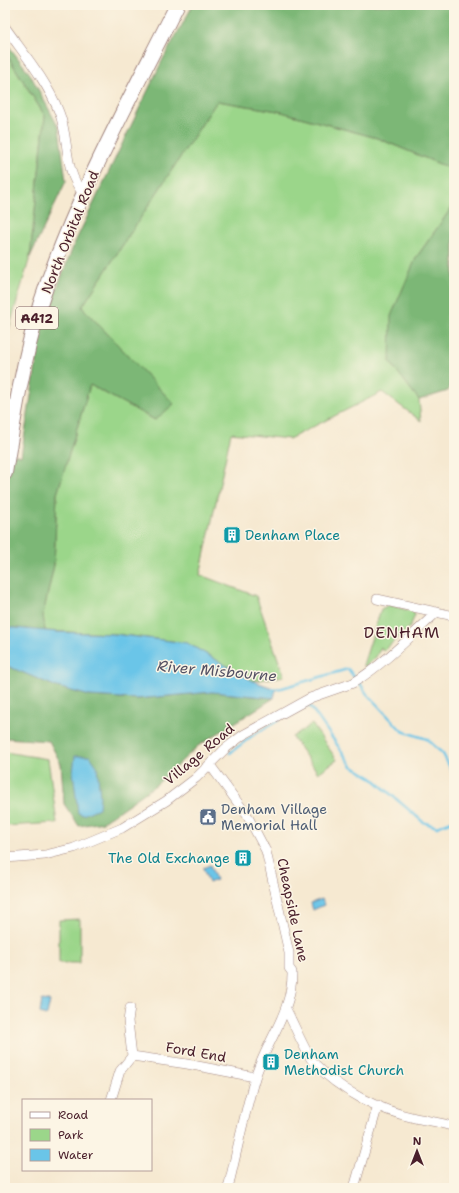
<svg xmlns="http://www.w3.org/2000/svg" width="459" height="1193" font-family="'Shantell Sans',sans-serif">
<style>
.green{fill:#9bd68a;stroke:#727a5a}
.forest{fill:#7cb776;stroke:#636b50}
.water{fill:#6ac5e8;stroke:#5a728a}
.lines{fill:none;stroke-linecap:round;stroke-linejoin:round}
.stream{stroke:#6ac5e8;stroke-width:2.5}
.street-casing{stroke:#a0847e;stroke-width:10}
.primary-casing{stroke:#a0847e;stroke-width:16}
.street{stroke:#fff;stroke-width:9}
.primary{stroke:#fff;stroke-width:14}
.labels{text-anchor:middle;dominant-baseline:central;stroke-width:3;stroke-linejoin:round;paint-order:stroke}
.shield{fill:#fcf5e5;stroke:#7f5f63;stroke-width:1}
.shield-label{font-size:13px;font-weight:bold;fill:#4a1f2b}
.street-label{font-size:14px;fill:#4a1f2b;stroke:#fcf5e5}
.culture-label{font-size:14px;fill:#0d838f;stroke:#fcf5e5;text-anchor:start}
.service-label{font-size:14px;fill:#4e5e75;stroke:#fcf5e5;text-anchor:start}
.water-label{font-size:15px;font-style:italic;fill:#545164;stroke:#fcf5e5}
.quarter-label{font-size:16px;letter-spacing:1px;fill:#4a1f2b;stroke:#fcf5e5}
</style>
<rect width="100%" height="100%" fill="#fcf5e5"/>
<filter id="ink" filterUnits="userSpaceOnUse"><feTurbulence type="fractalNoise" baseFrequency=".025" numOctaves="2"/><feDisplacementMap in="SourceGraphic" scale="8" xChannelSelector="R" yChannelSelector="G"/><feConvolveMatrix kernelMatrix="1 2 1 2 8 2 1 2 1" color-interpolation-filters="sRGB"/></filter>
<filter id="wash" filterUnits="userSpaceOnUse"><feTurbulence type="fractalNoise" baseFrequency=".012" numOctaves="4" result="noise"/><feDisplacementMap in="SourceGraphic" scale="16" xChannelSelector="R" yChannelSelector="G"/><feGaussianBlur stdDeviation="0.9" result="paint"/><feColorMatrix in="noise" values="0 0 0 0 0 0 0 0 0 0 0 0 0 0 0 0 0 1.4 0 .05"/><feComposite in="paint" operator="in"/></filter>
<g filter="url(#wash)">
<rect width="100%" height="100%" fill="#f6e9d1"/>
<path class="green" d="M5 52 45 116 30 257 5 342Z
M217 101 278 111 377 138 454 170V197L452 207 416 258 390 362 419 400 421 421 382 392 289 439 231 433 200 575 256 596 284 676 253 681 187 643 114 634 45 631 43 615 54 565 57 494 90 385 155 420 173 404 82 307Z
M389 605 414 612 415 615 410 627 383 651 381 647 376 657 366 666 363 665 381 609Z
M312 724 337 760 318 773 292 737Z
M5 752 48 759 57 823 5 826Z
M80 919V963H59V920Z"/>
<path class="forest" d="M193 5H454V170L377 138 278 111 217 101 82 307 174 404 155 420 90 385 57 494 54 565 43 615 45 631 5 627V476L9 453 21 456 43 324 75 242 163 59Z
M5 41 30 74 59 128 66 181 30 257 45 116 5 52Z
M454 197V377L448 391 419 400 390 362 391 316 416 258 452 207Z
M5 665 57 687 90 696 137 699 212 692 274 698 198 746 157 784 103 822 79 826 64 804 61 764 49 741 5 738Z"/>
<path class="water" d="M5 627 57 632 114 634 187 643 253 681 276 689 274 698 212 692 137 699 90 696 57 687 5 665Z
M75 756H90L97 766 100 796 99 808 83 815 78 813 73 772Z
M210 865 216 880 209 883 203 868Z
M322 899 324 905 313 910 311 903Z
M42 1000 50 1001 47 1015 45 1016 40 1013Z"/>
<g class="lines">
<path class="stream" d="M359 682 367 694 402 731 427 739 443 754 454 775
M273 689 282 688 348 669 355 678
M303 707 310 706 352 766 372 778 423 822 437 827 454 820
M230 753 252 736 279 720"/>
</g>
</g>
<g filter="url(#ink)">
<g class="lines">
<defs>
<path id="street" d="M5 27C24 54 47 81 59 112 70 139 63 170 83 193
M377 599 454 616
M210 765 247 815 266 851 289 953V968L292 972C293 1011 266 1042 255 1078 244 1114 237 1152 228 1188
M5 858 45 855 74 848 122 828 166 801 196 778 226 748 243 735 310 698 353 683C384 664 410 637 437 612
M130 1008 128 1021 132 1056
M286 1009C293 1022 306 1054 314 1063 340 1091 379 1110 415 1118 429 1121 441 1122 454 1127
M111 1100 120 1071 132 1056 187 1064 255 1077
M354 1188 378 1105"/>
<path id="primary" d="M5 473C14 417 23 360 40 305 74 200 128 103 177 5"/>
</defs>
<use href="#street" class="street-casing"/>
<use href="#primary" class="primary-casing"/>
<use href="#street" class="street"/>
<use href="#primary" class="primary"/>
</g>
</g>
<defs>
<symbol id="building-square" viewBox="-11 -11 22 22"><rect x="-9" y="-9" width="18" height="18" rx="4" fill="#0f9aa8" stroke="#fcf5e5"/><path d="M-4-6H4V6H1V3H-1V6H-4ZM-2.5-4.3h1.7v1.8h-1.7ZM.8-4.3h1.7v1.8H.8ZM-2.5-1h1.7V.8h-1.7ZM.8-1h1.7V.8H.8Z" fill="#fff"/></symbol>
<symbol id="civic-square" viewBox="-11 -11 22 22"><rect x="-9" y="-9" width="18" height="18" rx="4" fill="#5c6f8a" stroke="#fcf5e5"/><path d="M-.6-6.5H3V-4.5H.6V-3L4-1V1h2V6H-6V1h2V-1L-.6-3ZM-1.2 2.5V6h2.4V2.5Z" fill="#fff"/></symbol>
</defs>
<g fill-rule="evenodd">
<use href="#building-square" x="222" y="525" width="20" height="20"/>
<use href="#civic-square" x="198" y="807" width="20" height="20"/>
<use href="#building-square" x="233" y="848" width="20" height="20"/>
<use href="#building-square" x="261" y="1052" width="20" height="20"/>
</g>
<g class="labels">
<rect class="shield" x="16" y="307" width="42" height="22" rx="3"/>
<g class="shield-label">
<text x="37" y="318">A412</text>
</g>
<g class="street-label">
<text transform="translate(70 232) rotate(-68)">North Orbital Road</text>
<text transform="translate(199 754) rotate(-40)">Village Road</text>
<text transform="translate(293 910) rotate(78)">Cheapside Lane</text>
<text transform="translate(196 1052) rotate(10)">Ford End</text>
</g>
<g class="culture-label">
<text x="245" y="535">Denham Place</text>
<text x="230" y="858" text-anchor="end">The Old Exchange</text>
<text x="284" y="1054">Denham<tspan x="284" dy="16">Methodist Church</tspan></text>
</g>
<g class="service-label">
<text x="221" y="809">Denham Village<tspan x="221" dy="16">Memorial Hall</tspan></text>
</g>
<g class="water-label">
<text transform="translate(217 671) rotate(5)">River Misbourne</text>
</g>
<g class="quarter-label">
<text x="402" y="632">DENHAM</text>
</g>
</g>
<rect width="459" height="1193" fill="none" stroke="#fcf5e5" stroke-width="20"/>
<rect x="22" y="1099" width="130" height="72" fill="#fcf5e5" stroke="#b59f9b"/>
<rect x="30" y="1112" width="20" height="6" fill="#ffffff" stroke="#b59f9b"/>
<text x="58" y="1119" font-size="12" fill="#4a1f2b">Road</text>
<rect x="30" y="1129" width="20" height="12" fill="#9bd68a" stroke="#b59f9b"/>
<text x="58" y="1139" font-size="12" fill="#4a1f2b">Park</text>
<rect x="30" y="1149" width="20" height="12" fill="#6ac5e8" stroke="#b59f9b"/>
<text x="58" y="1159" font-size="12" fill="#4a1f2b">Water</text>
<g transform="translate(417 1151)" stroke="#fcf5e5" stroke-width="3" paint-order="stroke">
<path d="M0-3L7 15L0 10L-7 15Z" fill="#4a1f2b"/>
<text y="-6" font-size="11" font-weight="bold" text-anchor="middle" fill="#4a1f2b">N</text>
</g>
</svg>
